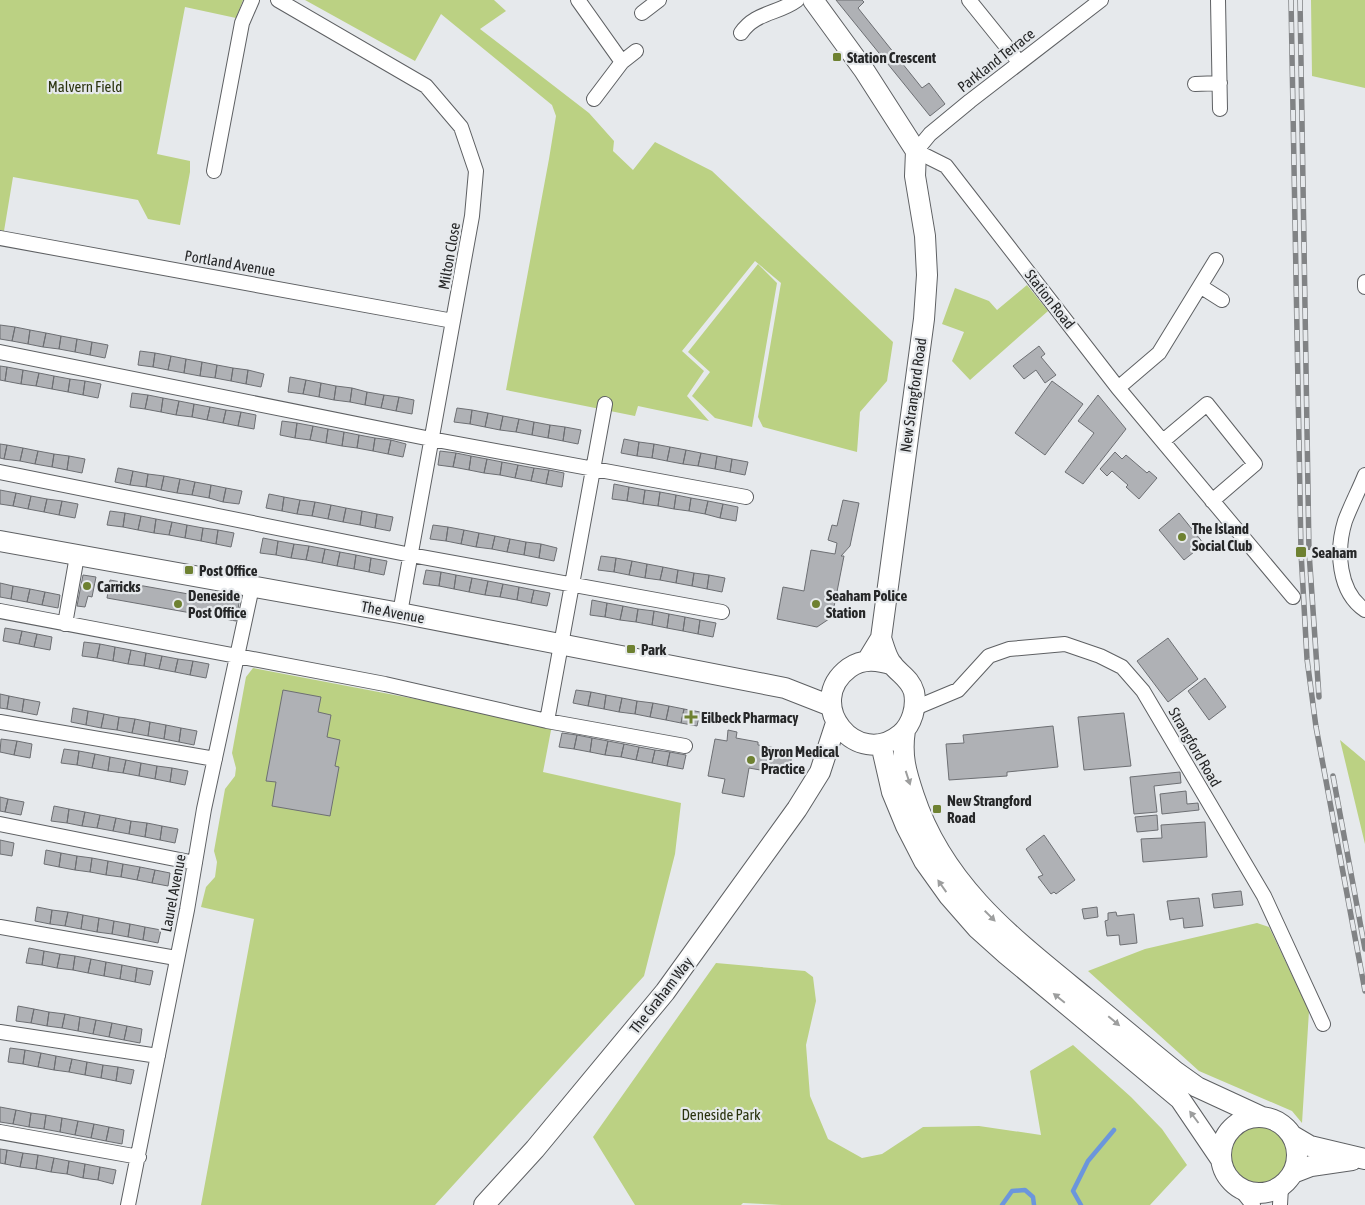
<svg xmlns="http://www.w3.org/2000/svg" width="1365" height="1205" font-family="'Asap Condensed',sans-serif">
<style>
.green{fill:#bbd183}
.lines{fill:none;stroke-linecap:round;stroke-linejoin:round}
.stream{stroke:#6b96dc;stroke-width:4.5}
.building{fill:#afb1b5;stroke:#6d6f73}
.street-casing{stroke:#5e6063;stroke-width:16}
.secondary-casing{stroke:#5e6063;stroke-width:22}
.street{stroke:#fff;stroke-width:14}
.secondary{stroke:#fff;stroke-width:20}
.rail-casing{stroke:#818385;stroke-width:5.5}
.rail{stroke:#e6e9ec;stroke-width:4;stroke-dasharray:11;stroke-linecap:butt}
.oneway{fill:#9d9e9e}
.poi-dot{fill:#6e8131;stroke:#e6e9ec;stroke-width:2}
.labels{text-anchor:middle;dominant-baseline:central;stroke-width:4.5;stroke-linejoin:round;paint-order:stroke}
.poi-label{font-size:15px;font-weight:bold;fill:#262728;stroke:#e6e9ec;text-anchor:start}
.street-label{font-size:15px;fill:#262728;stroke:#e6e9ec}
.park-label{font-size:15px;fill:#2b340f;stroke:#e6e9ec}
</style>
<rect width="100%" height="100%" fill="#e6e9ec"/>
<path class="green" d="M0 0H243L236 18 185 7 157 154 190 161V172L180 225 148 219 138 200 13 177 4 231 0 230Z
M305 0H494L506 11 480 29 589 113 614 141 613 151 633 170 655 142 712 171 893 342 887 381 860 412 857 452 763 427 758 417 781 283 755 261 682 351 704 371 687 396 709 421 638 406 635 416 506 390 549 159 556 116 552 105 441 14 415 61Z
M1311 0H1365V88L1312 76Z
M758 264 777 283 752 427 715 418 692 396 710 372 688 352Z
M1027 285 1048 311 970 380 952 361 964 332 942 324 955 288 989 301 997 310Z
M253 668 552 725 543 772 681 803 675 854 644 976 435 1205H201L254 919 201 907 206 887 215 877 217 862 214 851 225 789 235 776 236 768 232 753 246 677Z
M1340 740 1365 761V844Z
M1257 923 1269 927 1309 1011 1302 1123 1292 1111 1199 1071 1088 971 1145 949Z
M716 963 805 971 813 977 816 1001 806 1045 810 1096 828 1139 862 1158 882 1154 923 1127 979 1126 1041 1135 1030 1071 1073 1045 1131 1097 1162 1129 1187 1165 1150 1205H782L743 1203 741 1205H635L593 1137Z
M1229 1154a30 30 0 1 1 60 0a30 30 0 1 1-60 0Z"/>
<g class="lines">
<path class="stream" d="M1002 1205 1012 1191 1025 1190 1033 1197 1034 1205
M1081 1205 1073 1191 1088 1161 1114 1130"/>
</g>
<path class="building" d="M836 0H862L864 2 858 8 922 88 929 83 945 104 930 116Z
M0 325 15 327 12 341 0 339Z
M15 327 30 330 28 344 12 341Z
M30 330 46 333 43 347 28 344Z
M46 333 61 336 59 349 43 347Z
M61 336 77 339 75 352 59 349Z
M77 339 92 342 90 355 75 352Z
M92 342 108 345 105 358 90 355Z
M1039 346 1045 354 1041 357 1056 375 1045 383 1036 370 1024 379 1013 366Z
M140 351 155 353 153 367 138 365Z
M155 353 171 356 168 370 153 367Z
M171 356 186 359 184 373 168 370Z
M186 359 202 362 200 376 184 373Z
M202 362 217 365 215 378 200 376Z
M217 365 233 368 231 381 215 378Z
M0 366 7 367 5 381 0 380Z
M7 367 23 370 21 384 5 381Z
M233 368 248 370 246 384 231 381Z
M23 370 39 373 36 386 21 384Z
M248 370 264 374 261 387 246 384Z
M39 373 54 376 52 389 36 386Z
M54 376 70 379 68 392 52 389Z
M290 377 306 380 303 394 288 392Z
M70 379 85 381 83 395 68 392Z
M306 380 321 383 319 397 303 394Z
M85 381 101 384 98 398 83 395Z
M1052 381 1083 404 1045 455 1015 433Z
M321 383 336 386 334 400 319 397Z
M336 386 352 388 350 402 334 400Z
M352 388 367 392 365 405 350 402Z
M367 392 384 395 381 408 365 405Z
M132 393 148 395 145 409 130 407Z
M148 395 163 398 161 412 145 409Z
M384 395 399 397 396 411 381 408Z
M1098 395 1126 429 1083 484 1065 472 1094 433 1078 421Z
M399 397 414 400 412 414 396 411Z
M163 398 179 401 176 415 161 412Z
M179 401 194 404 192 417 176 415Z
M194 404 210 407 207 420 192 417Z
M210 407 226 410 223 423 207 420Z
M457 408 472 410 470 424 454 422Z
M226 410 241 412 238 426 223 423Z
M472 410 488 413 485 427 470 424Z
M241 412 256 415 254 429 238 426Z
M488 413 503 416 500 430 485 427Z
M503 416 519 419 516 432 500 430Z
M519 419 534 422 532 435 516 432Z
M282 421 297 423 295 438 280 435Z
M534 422 550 425 548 438 532 435Z
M297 423 313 426 310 440 295 438Z
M550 425 565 427 563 441 548 438Z
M313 426 328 429 326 443 310 440Z
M565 427 581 430 578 444 563 441Z
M328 429 344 432 342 446 326 443Z
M344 432 359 435 357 448 342 446Z
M359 435 375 438 373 451 357 448Z
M375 438 391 440 388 454 373 451Z
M624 439 639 442 637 456 621 453Z
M391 440 406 444 403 457 388 454Z
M639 442 654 444 652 458 637 456Z
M0 444 7 445 4 459 0 458Z
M654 444 670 447 667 461 652 458Z
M7 445 23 448 20 461 4 459Z
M670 447 686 450 683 464 667 461Z
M23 448 38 451 35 464 20 461Z
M686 450 701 453 698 466 683 464Z
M38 451 54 454 52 467 35 464Z
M440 451 456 453 453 467 438 465Z
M1115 452 1122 459 1126 455 1147 473 1149 471 1157 478 1139 499 1126 487 1128 485 1112 471 1107 476 1100 469Z
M456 453 471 456 469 470 453 467Z
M701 453 717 456 715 469 698 466Z
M54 454 69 456 67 470 52 467Z
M69 456 85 459 82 473 67 470Z
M471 456 487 459 484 473 469 470Z
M717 456 732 459 730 472 715 469Z
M487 459 502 462 500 475 484 473Z
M732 459 748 462 745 475 730 472Z
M502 462 518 465 515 478 500 475Z
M518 465 534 468 531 481 515 478Z
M118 468 133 471 130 485 115 482Z
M534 468 549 470 546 484 531 481Z
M549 470 564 473 562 487 546 484Z
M133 471 148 474 146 487 130 485Z
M148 474 164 476 161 490 146 487Z
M164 476 180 479 177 493 161 490Z
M180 479 195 482 192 495 177 493Z
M195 482 211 485 209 498 192 495Z
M614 484 629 487 627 501 612 499Z
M211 485 226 488 223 502 209 498Z
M629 487 645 490 643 504 627 501Z
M226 488 242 491 239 504 223 502Z
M0 490 16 493 13 506 0 504Z
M645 490 660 492 658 506 643 504Z
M660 492 676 495 674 509 658 506Z
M16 493 31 496 28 509 13 506Z
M269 494 284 497 282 511 266 508Z
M676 495 691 498 689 511 674 509Z
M31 496 47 499 44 512 28 509Z
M284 497 300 500 297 514 282 511Z
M691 498 708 501 705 514 689 511Z
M47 499 62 501 59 515 44 512Z
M300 500 315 502 312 516 297 514Z
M843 500 859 503 850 546 841 556H844L832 617 817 627 777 619 783 587 804 591 811 550 835 554 837 543 828 540 832 525 837 526Z
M62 501 78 504 75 518 59 515Z
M708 501 723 504 720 518 705 514Z
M315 502 331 505 328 519 312 516Z
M723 504 738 507 736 521 720 518Z
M331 505 346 508 343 522 328 519Z
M346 508 362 511 360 525 343 522Z
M110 511 125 513 123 527 107 525Z
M362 511 377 514 375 528 360 525Z
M125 513 141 516 138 530 123 527Z
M1179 513 1204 544 1184 560 1159 530Z
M377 514 393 517 390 531 375 528Z
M141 516 156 519 154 533 138 530Z
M156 519 172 522 169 535 154 533Z
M172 522 187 525 185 538 169 535Z
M187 525 203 528 201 541 185 538Z
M433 525 448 527 446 541 430 539Z
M448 527 464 530 461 544 446 541Z
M203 528 218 530 216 544 201 541Z
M218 530 234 533 231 547 216 544Z
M464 530 479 533 476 547 461 544Z
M479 533 495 536 492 549 476 547Z
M495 536 510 539 507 552 492 549Z
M263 538 278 541 276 555 260 553Z
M510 539 526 542 524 555 507 552Z
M278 541 294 544 291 558 276 555Z
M526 542 541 544 539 558 524 555Z
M294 544 309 546 306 560 291 558Z
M541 544 557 548 554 561 539 558Z
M309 546 325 549 322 563 306 560Z
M325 549 340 552 337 566 322 563Z
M340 552 356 555 354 569 337 566Z
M356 555 371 558 369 572 354 569Z
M601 556 616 558 614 572 598 570Z
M371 558 387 561 384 575 369 572Z
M616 558 632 561 629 575 614 572Z
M632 561 647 564 645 578 629 575Z
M647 564 663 567 660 580 645 578Z
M663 567 678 570 676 583 660 580Z
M426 570 441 572 439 586 423 584Z
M678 570 694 573 692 586 676 583Z
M441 572 456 575 454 589 439 586Z
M694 573 709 575 707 589 692 586Z
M83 575 96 577 92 597 88 596 85 607 77 606Z
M456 575 472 578 469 592 454 589Z
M709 575 725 578 722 592 707 589Z
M472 578 488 581 485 595 469 592Z
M110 580 239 603 236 621 107 598Z
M488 581 503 584 500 597 485 595Z
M0 583 13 586 11 599 0 597Z
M503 584 519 587 517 600 500 597Z
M13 586 30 589 27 602 11 599Z
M519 587 534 590 531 603 517 600Z
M30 589 45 592 42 605 27 602Z
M534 590 550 593 547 606 531 603Z
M45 592 60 595 58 608 42 605Z
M592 600 607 603 605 617 590 615Z
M607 603 623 606 620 620 605 617Z
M623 606 638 609 636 622 620 620Z
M638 609 654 611 652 625 636 622Z
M654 611 669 614 667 628 652 625Z
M669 614 685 617 683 631 667 628Z
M685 617 700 620 698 634 683 631Z
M700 620 716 623 713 637 698 634Z
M5 628 22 631 19 644 3 641Z
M22 631 37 634 34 647 19 644Z
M37 634 52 637 50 650 34 647Z
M1168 638 1198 679 1168 702 1137 661Z
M84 642 100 644 97 658 82 656Z
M100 644 115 647 113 661 97 658Z
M115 647 131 650 128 664 113 661Z
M131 650 146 653 144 666 128 664Z
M146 653 162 656 159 669 144 666Z
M162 656 178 659 175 672 159 669Z
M178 659 193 661 190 675 175 672Z
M193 661 209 664 206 678 190 675Z
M1205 678 1226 707 1209 720 1188 691Z
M283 690 321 697 318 712 331 715 327 737 340 740 335 766 339 767 330 816 272 806 276 782 266 781Z
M576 690 591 692 588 706 573 703Z
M591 692 606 695 604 709 588 706Z
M0 694 9 696 7 709 0 708Z
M606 695 622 698 619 712 604 709Z
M9 696 24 699 22 712 7 709Z
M622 698 637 701 635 714 619 712Z
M24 699 40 702 37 715 22 712Z
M637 701 653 703 650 717 635 714Z
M653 703 669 706 666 720 650 717Z
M669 706 684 709 681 723 666 720Z
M73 708 88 711 86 725 71 722Z
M684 709 700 712 697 726 681 723Z
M88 711 104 714 101 728 86 725Z
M1124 713 1131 766 1084 770 1078 717Z
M104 714 119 717 117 730 101 728Z
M119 717 135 719 132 733 117 730Z
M135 719 150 722 148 736 132 733Z
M150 722 166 725 164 739 148 736Z
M166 725 181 728 179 742 164 739Z
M1053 726 1058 767 1007 772V776L949 780 946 744 964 743 963 735Z
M181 728 197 731 194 745 179 742Z
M728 730 737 732 736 738 758 742V745L793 751 788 775 749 768 744 797 722 793 725 779 708 776 715 739 727 741Z
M562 733 577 735 574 749 559 747Z
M577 735 592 738 590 752 574 749Z
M592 738 608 741 605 755 590 752Z
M1 739 17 741 14 755 0 752Z
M17 741 32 744 30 758 14 755Z
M608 741 624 744 621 757 605 755Z
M624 744 639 747 636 760 621 757Z
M639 747 655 750 652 763 636 760Z
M64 749 79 751 77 765 61 763Z
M655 750 670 752 667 766 652 763Z
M79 751 95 754 92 768 77 765Z
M670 752 686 755 683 769 667 766Z
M95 754 110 757 108 771 92 768Z
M110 757 126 760 123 773 108 771Z
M126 760 141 763 139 776 123 773Z
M141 763 157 766 155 779 139 776Z
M157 766 172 768 170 782 155 779Z
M172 768 188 771 185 785 170 782Z
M1180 772 1181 783 1154 786 1157 812 1134 814 1130 777Z
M1186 791 1187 804 1198 803 1199 810 1162 814 1160 794Z
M0 797 8 799 5 812 0 811Z
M8 799 24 802 21 815 5 812Z
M54 806 69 809 67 823 51 821Z
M69 809 85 812 82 826 67 823Z
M85 812 100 815 97 828 82 826Z
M100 815 116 818 113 831 97 828Z
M1157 815 1158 830 1137 832 1135 817Z
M116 818 131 821 129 834 113 831Z
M131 821 147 823 145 837 129 834Z
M1205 822 1207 857 1143 862 1141 839 1162 838 1161 825Z
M147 823 162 826 160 840 145 837Z
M162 826 178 829 175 843 160 840Z
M1044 835 1075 880 1056 894 1054 892 1051 894 1038 877 1043 875 1026 849Z
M0 840 14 843 12 856 0 854Z
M46 850 61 853 59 867 44 864Z
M61 853 77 856 75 870 59 867Z
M77 856 92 858 90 872 75 870Z
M92 858 108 861 106 875 90 872Z
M108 861 123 864 121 877 106 875Z
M123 864 140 867 137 880 121 877Z
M140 867 155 870 152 883 137 880Z
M155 870 170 873 168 886 152 883Z
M1241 891 1243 905 1214 908 1212 894Z
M1199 898 1203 926 1184 928 1183 918 1170 920 1167 901Z
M37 907 52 910 50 924 35 921Z
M1097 907 1098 917 1084 919 1082 909Z
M52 910 68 912 65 926 50 924Z
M68 912 83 915 81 929 65 926Z
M1116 912 1117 916 1134 914 1137 943 1120 945 1119 935 1107 936 1105 921 1108 920V913Z
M83 915 99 918 97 932 81 929Z
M99 918 114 921 112 934 97 932Z
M114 921 130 924 128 937 112 934Z
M130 924 145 927 143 940 128 937Z
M145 927 161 930 158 943 143 940Z
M29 948 44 951 42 965 26 963Z
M44 951 60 954 57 968 42 965Z
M60 954 75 956 73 970 57 968Z
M75 956 91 959 88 973 73 970Z
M91 959 106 962 104 976 88 973Z
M106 962 122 965 120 979 104 976Z
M122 965 137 968 135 982 120 979Z
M137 968 153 971 150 985 135 982Z
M18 1006 34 1009 31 1023 16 1021Z
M34 1009 49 1012 47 1026 31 1023Z
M49 1012 65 1014 62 1028 47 1026Z
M65 1014 80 1017 78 1031 62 1028Z
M80 1017 96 1020 93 1034 78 1031Z
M96 1020 112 1023 109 1037 93 1034Z
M112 1023 127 1026 124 1040 109 1037Z
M127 1026 142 1029 140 1043 124 1040Z
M10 1048 25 1050 23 1064 8 1062Z
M25 1050 41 1053 38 1067 23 1064Z
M41 1053 56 1056 54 1070 38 1067Z
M56 1056 72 1059 69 1072 54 1070Z
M72 1059 87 1062 85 1075 69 1072Z
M87 1062 103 1065 101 1078 85 1075Z
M103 1065 118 1067 116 1081 101 1078Z
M118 1067 134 1070 131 1084 116 1081Z
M0 1107 16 1110 13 1124 0 1122Z
M16 1110 31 1113 29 1127 13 1124Z
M31 1113 46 1115 44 1129 29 1127Z
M46 1115 62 1118 60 1132 44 1129Z
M62 1118 78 1121 75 1135 60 1132Z
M78 1121 94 1124 91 1138 75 1135Z
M94 1124 109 1127 106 1141 91 1138Z
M109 1127 124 1130 122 1144 106 1141Z
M0 1149 7 1150 5 1164 0 1163Z
M7 1150 23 1153 20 1167 5 1164Z
M23 1153 38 1155 36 1169 20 1167Z
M38 1155 54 1158 51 1172 36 1169Z
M54 1158 69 1161 67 1174 51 1172Z
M69 1161 85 1164 83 1178 67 1174Z
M85 1164 100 1167 98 1180 83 1178Z
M100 1167 116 1170 113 1184 98 1180Z"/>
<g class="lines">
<defs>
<path id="street" d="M278 0 426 86 461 127 476 171 472 216 400 613
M578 0 622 62
M969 0 1019 62
M1101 0 970 101 930 134 916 151 946 166 1118 388 1293 597
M1218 0 1220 109
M642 13 659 0
M741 33C755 12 778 14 797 0
M1195 84 1220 83
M594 99 622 62 636 51
M214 171 242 23 252 0
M0 238 453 321
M1365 282V287
M1200 286 1222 300
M0 352 431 439 746 497
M1118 388 1159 353 1216 260
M1163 441 1207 404 1255 464 1212 501
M0 472 411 555 722 612
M1365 475C1359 490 1351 505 1345 521 1336 550 1338 592 1365 610
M0 611 385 684 547 721 685 746
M65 624 77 556
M915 708 958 690 989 656 1009 649 1065 644 1100 656 1122 667 1143 691 1264 896 1323 1024
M547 721 605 404
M0 722 215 759
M0 824 195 863
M0 927 176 958
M0 1032 158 1056
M0 1132 139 1157
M1241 1190 1253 1205
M128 1205 187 910 204 809 252 587
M1280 1205 1281 1187"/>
<path id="secondary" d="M813 0 864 70 916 151 915 176 925 236 927 275 924 319 881 638 867 661
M0 541 400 613 785 688 831 706
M881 638C884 647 886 656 891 663 899 674 910 678 914 692 917 707 912 724 901 734 857 771 802 703 849 668 863 658 878 660 893 665
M905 730C901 756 906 772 914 796 944 887 1015 940 1086 998 1116 1022 1146 1048 1176 1072L1197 1087 1262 1117
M881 744 892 792 906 826 924 861 949 896 977 928 1006 954 1180 1099 1220 1158
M1221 1155a38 38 0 1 1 76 0a38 38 0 1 1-76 0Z
M1293 1136 1310 1146 1365 1159
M1293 1173 1311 1166 1352 1160
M484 1205 535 1149 665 992 797 809 820 772 836 723"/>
</defs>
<use href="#street" class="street-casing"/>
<use href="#secondary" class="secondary-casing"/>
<use href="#street" class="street"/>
<use href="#secondary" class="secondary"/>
<defs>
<path id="rail" d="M1291 0 1301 552 1307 659 1316 727 1365 991
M1300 0 1309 552 1319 697
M1333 776 1365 949"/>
</defs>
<use href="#rail" class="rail-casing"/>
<use href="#rail" class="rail"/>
</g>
<defs><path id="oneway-solid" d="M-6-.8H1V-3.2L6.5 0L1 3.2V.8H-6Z" transform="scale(1.25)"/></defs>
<g class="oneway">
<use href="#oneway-solid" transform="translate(908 778) rotate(72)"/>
<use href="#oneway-solid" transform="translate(942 886) rotate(-125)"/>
<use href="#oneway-solid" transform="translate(990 916) rotate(45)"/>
<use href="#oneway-solid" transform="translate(1059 998) rotate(-141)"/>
<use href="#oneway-solid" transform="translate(1114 1021) rotate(40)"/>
<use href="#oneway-solid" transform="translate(1194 1117) rotate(-127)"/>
</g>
<g class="poi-dot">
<rect x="832" y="52" width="10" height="10" rx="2.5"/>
<circle cx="1182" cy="537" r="5"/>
<rect x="1295" y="546" width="12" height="12" rx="2.5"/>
<rect x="184" y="565" width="10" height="10" rx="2.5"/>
<circle cx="87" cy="586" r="5"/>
<circle cx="178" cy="604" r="5"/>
<circle cx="816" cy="604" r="5"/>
<rect x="626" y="644" width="10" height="10" rx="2.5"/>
<path d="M688.5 709.5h5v5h5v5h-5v5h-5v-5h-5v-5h5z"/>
<circle cx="751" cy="760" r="5"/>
<rect x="932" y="804" width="10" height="10" rx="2.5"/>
</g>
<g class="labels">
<g class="poi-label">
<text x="847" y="57">Station Crescent</text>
<text x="1192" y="528">The Island<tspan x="1192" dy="17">Social Club</tspan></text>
<text x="1312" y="552">Seaham</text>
<text x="199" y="570">Post Office</text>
<text x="97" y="586">Carricks</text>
<text x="188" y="595">Deneside<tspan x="188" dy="17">Post Office</tspan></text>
<text x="826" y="595">Seaham Police<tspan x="826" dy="17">Station</tspan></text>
<text x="641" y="649">Park</text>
<text x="701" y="717">Eilbeck Pharmacy</text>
<text x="761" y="751">Byron Medical<tspan x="761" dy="17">Practice</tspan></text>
<text x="947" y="800">New Strangford<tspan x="947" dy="17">Road</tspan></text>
</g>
<g class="street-label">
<text transform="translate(996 60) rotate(-38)">Parkland Terrace</text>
<text transform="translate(449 256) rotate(-80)">Milton Close</text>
<text transform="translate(230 263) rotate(10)">Portland Avenue</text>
<text transform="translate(1050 299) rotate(52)">Station Road</text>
<text transform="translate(913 395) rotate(-82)">New Strangford Road</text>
<text transform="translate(393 612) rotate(11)">The Avenue</text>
<text transform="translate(1195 747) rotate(60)">Strangford Road</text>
<text transform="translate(173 893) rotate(-79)">Laurel Avenue</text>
<text transform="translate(661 995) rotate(-52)">The Graham Way</text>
</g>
<g class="park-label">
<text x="85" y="86">Malvern Field</text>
<text x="721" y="1114">Deneside Park</text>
</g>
</g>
</svg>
